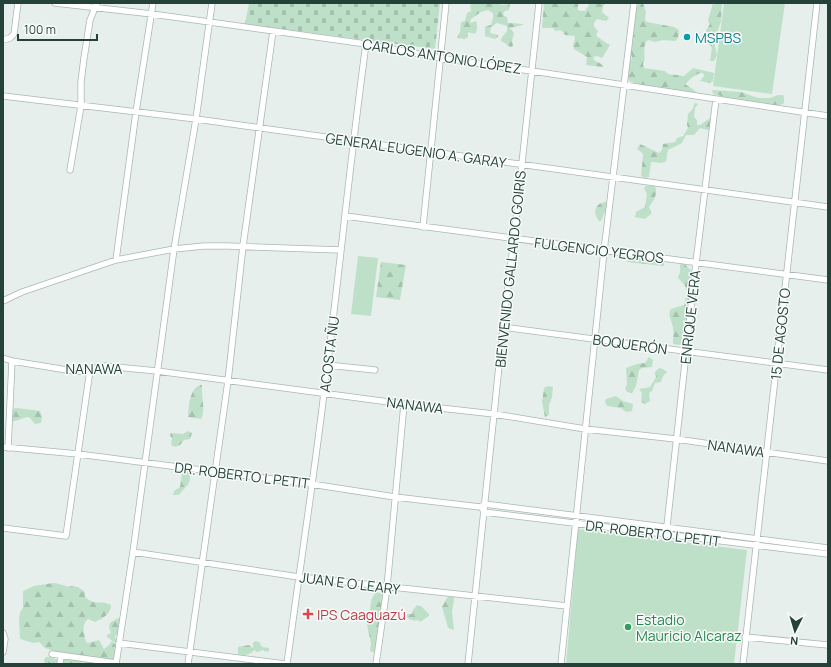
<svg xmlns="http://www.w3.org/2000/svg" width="831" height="667" font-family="Manrope,sans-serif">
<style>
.forest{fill:url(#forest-firs)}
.cemetery{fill:url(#cemetery-stones)}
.pitch{fill:#bfe0c8}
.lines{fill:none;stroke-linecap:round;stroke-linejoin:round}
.minor-casing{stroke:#a8b8b2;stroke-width:7}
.minor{stroke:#fff;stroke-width:5.5}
.culture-dot{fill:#0f9aa8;stroke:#f7fbf9;stroke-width:1.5}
.health-dot{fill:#e0444e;stroke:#f7fbf9;stroke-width:1.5}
.leisure-dot{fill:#2e9e5b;stroke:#f7fbf9;stroke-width:1.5}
.labels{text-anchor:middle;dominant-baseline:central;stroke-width:3;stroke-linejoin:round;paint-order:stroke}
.culture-label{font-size:14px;fill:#0d838f;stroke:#f7fbf9;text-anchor:start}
.street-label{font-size:14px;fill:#24423a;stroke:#f7fbf9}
.health-label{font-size:14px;fill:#be3a42;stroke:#f7fbf9;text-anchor:start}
.leisure-label{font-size:14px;fill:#27864d;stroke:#f7fbf9;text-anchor:start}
</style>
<defs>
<pattern id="forest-firs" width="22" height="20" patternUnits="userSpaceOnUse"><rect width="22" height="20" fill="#bfe0c8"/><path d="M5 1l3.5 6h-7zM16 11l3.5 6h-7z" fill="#a4c1ad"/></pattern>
<pattern id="cemetery-stones" width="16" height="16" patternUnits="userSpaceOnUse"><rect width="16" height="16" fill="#bfe0c8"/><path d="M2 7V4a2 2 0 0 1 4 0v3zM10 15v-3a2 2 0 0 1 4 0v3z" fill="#a4c1ad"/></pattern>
</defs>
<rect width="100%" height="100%" fill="#e6efeb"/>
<path class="forest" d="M470 3H497L502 5 516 3H510L509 10 505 11 503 13 504 16 507 17 508 23 523 24V25L510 28 514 33 512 41 513 45 512 47 508 46 505 43 501 41V39L507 31V26L497 23 491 27 490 33 498 35V37L495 39 485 36V27L491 25 493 18V13L488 10 481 12 471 19 470 23 476 21C478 25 477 31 475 34L468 32V37L465 39 457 38 460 32 461 22 465 21 467 13 471 11Z
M544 3H578V10L581 11H585L589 5 588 3H606L603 6 602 12 609 18 606 21 597 19 594 23V27L598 31 596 35C601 40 605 42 610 45L602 58 597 56 593 57 594 60 603 65V67L586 65 587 57 574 49 573 45 575 39 574 36 565 35 561 30 555 31 553 28H542Z
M639 3H643L646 12 645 20 647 22 674 27 679 30 678 38 675 41 663 40 655 42 648 40C641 46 647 56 643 64L644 68 665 71 668 74 684 76 693 68 714 73 713 81 710 83 700 81 704 76 703 73C698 72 690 79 685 84L694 90 697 93 695 95 677 90 664 89 660 87 648 86 630 82 628 78 629 69 627 68 632 58 630 50 633 41 632 32 634 28 633 15Z
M713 3H722L721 21 717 33 715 46 717 55 714 61H710L712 47 709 44 705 42C703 35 706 30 710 24L708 20Z
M712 90 741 92 758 98H770L778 95H783L784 99V103C771 113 729 97 713 94Z
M695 103 698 104 695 108 694 117 697 120V125H700L710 118 712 125 708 130 700 128 694 135H686L682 143 668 150 666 161 662 163 651 162 649 177 645 178 641 176 643 155 642 153 637 149 640 144 659 153 662 150 663 144 675 142 677 138 683 136 688 128 687 125 688 114 692 110Z
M646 186H655C658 195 654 200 649 207L652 213 645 219 635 217 636 212 645 207 647 194 644 188Z
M606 202 608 205 601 221H599C592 213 595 203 606 202Z
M628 257 663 260 664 263 663 266 627 262Z
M381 262 406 265 400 300 376 297Z
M682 262 692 271 690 280 692 289 682 342 680 345 673 344C673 339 674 333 673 328 672 320 667 316 671 309L684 305C688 290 689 289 678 278L680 272V265Z
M649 357 653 360 652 367 642 368 639 370 636 386 632 393 627 392 625 389 627 384 626 368 637 364 645 363Z
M659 368 663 369 667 372 663 376 661 382 655 383 652 391 649 393 650 401 645 404 641 402 642 393 639 389 650 387 656 377 655 372Z
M200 385H202C201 397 206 408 201 419L188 417C189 406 189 390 200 385Z
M548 386 553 387 552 397 549 405V415L545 417 542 402 544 388Z
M616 396 623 401 633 404 632 411 626 412 621 408 607 406 605 402 606 399Z
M17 408 40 411 42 417 41 423 35 424 29 417C23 417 17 422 11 421L12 409Z
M188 431 192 433 190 439 184 440 180 445 175 447 171 445 172 439 170 435 171 433 183 434Z
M185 471 188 472C194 484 184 487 179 495H173L174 491 180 487 182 474Z
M53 583C59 583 64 586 70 587V586L78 587 85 592V597C97 607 99 599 111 605 111 614 103 618 95 622L88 619C81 624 84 634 86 642L88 643 99 640 104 649 109 645 112 641C117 645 117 650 114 656L119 659V664H85L83 661 81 664H65L62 661 58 659V664H45L44 660 46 657H50L57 660 58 655 56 652 45 648 39 642 33 643 20 639 19 620 20 613 23 607V591L34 586Z
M376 592 381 593 384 597 375 653 370 651 371 643 367 625 371 620C370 610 369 600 376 592Z
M450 596H454V600L452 612 454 630 450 629 448 627 442 607 447 598Z
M417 605 422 607 429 614V616L420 622 418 620C414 621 409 620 407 617V614H412L413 610Z
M118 618 120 619 118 634 115 636V638L119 640 118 642H114L107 637V635L111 633 109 627 110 623Z
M255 641 259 642 262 647 269 648V651L266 652 263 650 257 652 254 650C251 655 243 656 238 654V647L249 645 253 648V643Z"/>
<path class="cemetery" d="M249 3H440L435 49 245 24Z"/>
<path class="pitch" d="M724 3H785L772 94 713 86Z
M358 256 378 258 371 316 351 314Z
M578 529 747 550 734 664H566Z"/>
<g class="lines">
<defs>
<path id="minor" d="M55 3 152 14 366 44 440 58 532 71 828 116
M3 40 10 38 14 34 18 3
M3 96 196 119 828 207
M70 170 81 106V82L84 58 90 20 97 3
M345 216 828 280
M423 227 446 3
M116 260 136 112 153 3
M3 301 22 292 116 260 174 249 204 246H228L341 250
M503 327 828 370
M3 358 12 361 73 371C78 371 83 372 88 371 94 369 98 366 105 366L157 371 404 404 494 414 585 429 676 439 828 461
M327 365 375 370
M3 447 78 454 311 484 395 497 480 507 485 504 828 548
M8 448 12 361
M483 510 484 512 828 554
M3 528 66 536 90 370
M666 535 696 263 716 99
M133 552 299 577 567 606
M3 633 5 639 3 652
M745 637 828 645
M119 643 285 664
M52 654 116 663
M60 664 61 656
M116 664 133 552 174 249 196 119 212 3
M188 664 228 381 243 246 273 31
M287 664C299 574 313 484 324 393 339 277 350 160 366 44
M376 664 387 587 404 404
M468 664 503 327 514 239 539 3
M561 664 604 251 634 3
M743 664 817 3"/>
</defs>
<use href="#minor" class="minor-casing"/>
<use href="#minor" class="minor"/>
</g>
<circle class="culture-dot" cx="687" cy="37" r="4"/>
<path class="health-dot" d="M306 608h4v4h4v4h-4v4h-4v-4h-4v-4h4z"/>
<circle class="leisure-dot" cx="628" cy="627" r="4"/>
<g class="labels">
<g class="culture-label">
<text x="695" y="37">MSPBS</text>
</g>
<g class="street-label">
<text transform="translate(442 56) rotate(9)">CARLOS ANTONIO LÓPEZ</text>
<text transform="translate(416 150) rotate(8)">GENERAL EUGENIO A. GARAY</text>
<text transform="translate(599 250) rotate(7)">FULGENCIO YEGROS</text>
<text transform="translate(510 269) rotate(-84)">BIENVENIDO GALLARDO GOIRIS</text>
<text transform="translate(690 317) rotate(-84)">ENRIQUE VERA</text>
<text transform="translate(780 334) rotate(-84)">15 DE AGOSTO</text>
<text transform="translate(630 344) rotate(8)">BOQUERÓN</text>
<text transform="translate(329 354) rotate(-83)">ACOSTA ÑU</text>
<text x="94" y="368">NANAWA</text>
<text transform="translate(415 405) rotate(7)">NANAWA</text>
<text transform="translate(736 448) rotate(8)">NANAWA</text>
<text transform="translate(242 475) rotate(7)">DR. ROBERTO L PETIT</text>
<text transform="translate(653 533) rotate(7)">DR. ROBERTO L PETIT</text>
<text transform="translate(350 583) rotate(7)">JUAN E O LEARY</text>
</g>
<g class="health-label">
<text x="317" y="614">IPS Caaguazú</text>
</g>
<g class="leisure-label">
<text x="636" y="619">Estadio<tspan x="636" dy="16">Mauricio Alcaraz</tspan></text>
</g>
</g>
<rect width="831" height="667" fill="none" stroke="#24423a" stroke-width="8"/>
<g transform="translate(795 631) rotate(185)" stroke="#f7fbf9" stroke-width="3" paint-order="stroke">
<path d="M0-3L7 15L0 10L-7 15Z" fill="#24423a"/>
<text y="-6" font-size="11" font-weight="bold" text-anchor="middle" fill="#24423a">N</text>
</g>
<path d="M18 34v6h79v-6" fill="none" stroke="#24423a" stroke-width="2"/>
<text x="24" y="34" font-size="12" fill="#24423a" stroke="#f7fbf9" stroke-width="3" paint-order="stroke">100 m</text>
</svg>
